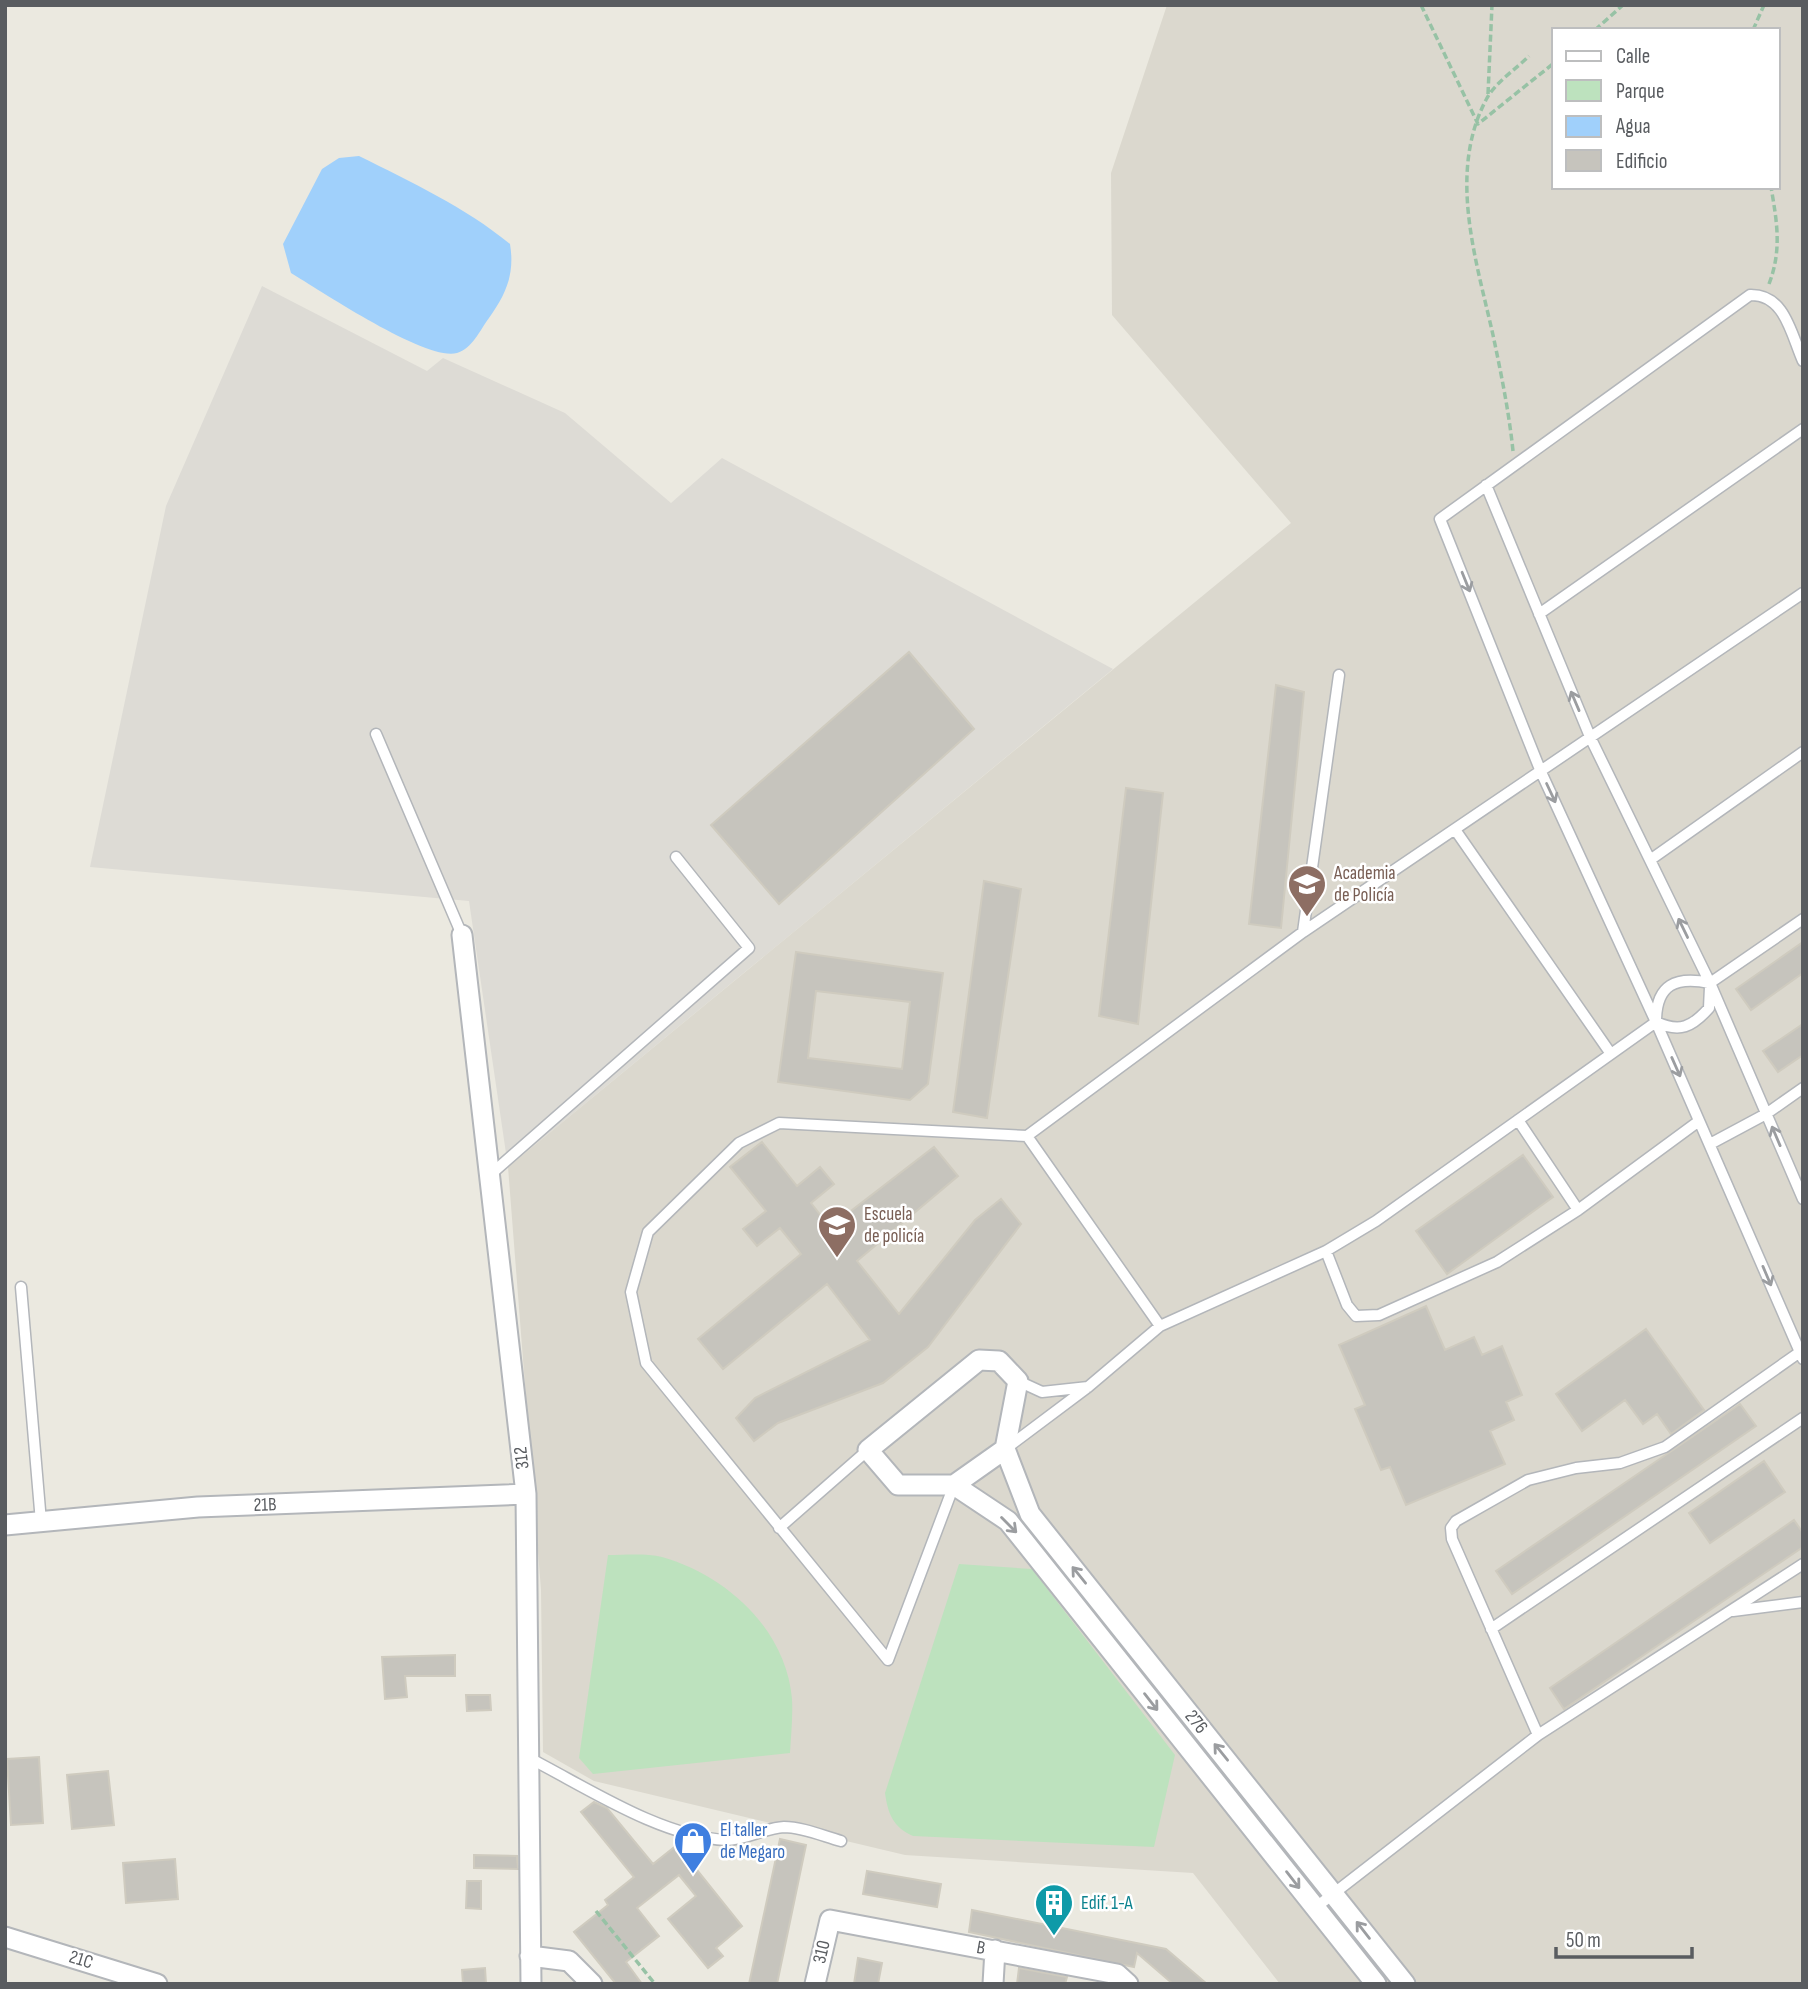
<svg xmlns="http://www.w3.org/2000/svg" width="1808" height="1989" font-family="'Sofia Sans Condensed',sans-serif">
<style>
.industrial{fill:#dddbd5}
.education{fill:#dbd8ce;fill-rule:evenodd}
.green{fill:#bde2be}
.water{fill:#a0d0fb}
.building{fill:#c6c4bd;stroke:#cfcbbf;stroke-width:2;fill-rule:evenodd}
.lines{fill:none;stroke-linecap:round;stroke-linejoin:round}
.lane-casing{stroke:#b3b6ba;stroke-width:13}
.street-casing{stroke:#b3b6ba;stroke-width:23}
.path{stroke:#97c2a5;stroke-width:3.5;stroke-dasharray:7 3.5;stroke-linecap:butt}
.lane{stroke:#fff;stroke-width:10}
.street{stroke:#fff;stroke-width:19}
.oneway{stroke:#9b9da0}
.labels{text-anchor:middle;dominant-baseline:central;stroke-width:5;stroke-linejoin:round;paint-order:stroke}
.education-label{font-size:19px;fill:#785e54;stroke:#fff;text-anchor:start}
.street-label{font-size:19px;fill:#595c60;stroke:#fff}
.shop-label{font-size:19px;fill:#366cbe;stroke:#fff;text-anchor:start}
.culture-label{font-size:19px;fill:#0d838f;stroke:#fff;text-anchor:start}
</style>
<rect width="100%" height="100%" fill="#ebe9e0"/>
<path class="industrial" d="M262 286 427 371 443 358 565 413 671 503 722 458 1113 669 508 1167 469 901 90 867 166 506Z"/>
<path class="education" d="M1167 5H1803V1984H1280L1193 1873 905 1855 594 1781 543 1752 541 1590 508 1167 1291 523 1112 315 1111 173ZM1554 30H1778V187H1554Z"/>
<path class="green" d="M608 1555C625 1555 646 1553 662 1557 726 1575 786 1629 792 1699 793 1717 791 1735 790 1753L593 1774 579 1758Z
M959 1564 1032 1569 1175 1755 1154 1847 913 1836C893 1827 888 1814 885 1793Z"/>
<path class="water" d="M359 156C411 182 465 207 510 244 515 274 506 294 489 318 480 330 472 349 457 353 427 362 321 291 291 273L283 244 322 169 339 158Z"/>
<path class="building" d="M909 652 974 729 779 904 711 825Z
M1276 685 1304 692 1281 928 1249 924Z
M1126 788 1163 793 1138 1024 1099 1016Z
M984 881 1021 889 987 1118 953 1112Z
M1803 942V973L1751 1010 1736 989Z
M796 952 943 973 928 1084 910 1100 778 1082ZM816 991 910 1002 902 1069 808 1058Z
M1803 1024V1055L1778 1072 1763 1051Z
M762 1142 797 1186 820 1167 834 1184 811 1203 830 1227 934 1147 958 1176 857 1261 899 1314 975 1220 1001 1199 1021 1224 928 1347 883 1383 778 1423 754 1441 736 1418 755 1398 870 1340 827 1284 723 1369 698 1339 801 1254 780 1228 757 1246 743 1229 766 1211 730 1167Z
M1523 1155 1553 1197 1447 1274 1416 1231Z
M1426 1306 1445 1350 1474 1337 1482 1355 1502 1346 1522 1395 1506 1402 1514 1420 1490 1431 1505 1464 1406 1505 1390 1467 1381 1470 1355 1409 1365 1405 1339 1345Z
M1646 1329 1704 1410 1671 1434 1657 1414 1643 1424 1625 1400 1582 1431 1556 1394Z
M1740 1404 1756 1426 1512 1594 1496 1571Z
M1764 1461 1785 1492 1710 1543 1689 1513Z
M1794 1520 1803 1533V1547L1564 1709 1550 1688Z
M455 1655V1676H405L407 1697 385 1699 382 1657Z
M466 1695H490L491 1710 467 1711Z
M39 1757 43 1823 11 1825 7 1759Z
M108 1771 114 1825 72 1829 67 1775Z
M594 1802 607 1808 653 1864 677 1845 742 1926 716 1948 723 1956 708 1968 668 1919 696 1896 679 1875 637 1908 659 1936 626 1962 642 1984H616L574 1932 608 1905 605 1900 634 1877 581 1812Z
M780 1839 806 1845 777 1984H749Z
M474 1855 517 1856 518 1869 474 1868Z
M175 1859 178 1899 126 1903 123 1863Z
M867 1871 941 1884 937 1907 863 1894Z
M467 1881H481V1909L466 1908Z
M972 1910 1166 1949 1207 1984H1173L1137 1953 1134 1967 969 1932Z
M858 1958 882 1963 878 1984H854Z
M485 1968 486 1984H463L462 1970Z
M1019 1968 1067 1977 1065 1984H1017Z"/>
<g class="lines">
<defs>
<path id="lane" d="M1803 361C1791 334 1785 294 1750 295L1440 519 1541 772 1656 1022 1803 1359
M1486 485 1591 739 1710 983 1803 1199
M1539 614 1803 429
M376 734 462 935
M1456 831 1611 1054
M1650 860 1803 752
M1303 932 1339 675
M1710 987 1709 1008C1692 1027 1680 1033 1656 1022 1656 984 1676 976 1710 983L1803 919
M1518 1120 1578 1210
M1027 1136 1160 1326
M1710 1144 1766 1114 1803 1088
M490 1175 749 948 676 857
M1326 1251 1347 1305 1356 1316 1379 1315 1497 1262 1578 1210 1699 1121
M21 1287 41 1522
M1018 1381 1042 1392 1088 1387
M1008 1447 1088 1387 1160 1326 1326 1251 1376 1221 1656 1022
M954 1485 888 1660 646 1363 631 1292 648 1232 739 1143 779 1123 1027 1136 1303 932 1803 593
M779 1528 868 1450
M1733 1611 1803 1602
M1491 1629 1803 1418
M1538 1735 1452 1539 1451 1528 1456 1521 1528 1480 1576 1468 1620 1463 1665 1447 1800 1352
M529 1758C586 1787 661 1837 726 1840 746 1840 764 1828 784 1827 802 1827 823 1836 841 1841
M1315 1908 1538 1735 1803 1564"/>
<path id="street" d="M462 935 526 1494 531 1984
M979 1360 999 1361 1018 1381 1005 1449 954 1485H898L868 1450Z
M1005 1449 1030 1514 1405 1984
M954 1485 1008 1521 1376 1984
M5 1525 198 1507 526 1494
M5 1937 157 1984
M530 1956 569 1961 592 1984
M815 1984 830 1920 1117 1974 1128 1984
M993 1984 995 1950"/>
</defs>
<use href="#lane" class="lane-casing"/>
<use href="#street" class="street-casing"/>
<path class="path" d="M1421 5 1478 124 1554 63
M1595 30 1623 5
M1753 30 1764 5
M1488 94 1492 5
M1769 284C1782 250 1777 222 1771 187
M1513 451C1509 412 1501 373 1493 335 1476 259 1447 172 1487 98 1496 82 1516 69 1529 56
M596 1911 655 1984"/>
<use href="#lane" class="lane"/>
<use href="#street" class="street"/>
</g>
<defs><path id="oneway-shaft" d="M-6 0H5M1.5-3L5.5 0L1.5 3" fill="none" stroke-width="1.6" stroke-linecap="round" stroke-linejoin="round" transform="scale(1.75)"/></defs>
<g class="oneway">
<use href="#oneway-shaft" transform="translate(1466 582) rotate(68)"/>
<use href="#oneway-shaft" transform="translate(1575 701) rotate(-113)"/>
<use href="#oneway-shaft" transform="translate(1551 793) rotate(65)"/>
<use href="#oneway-shaft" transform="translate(1683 928) rotate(-116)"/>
<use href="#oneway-shaft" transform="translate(1676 1067) rotate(66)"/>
<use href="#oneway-shaft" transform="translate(1776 1136) rotate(-113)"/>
<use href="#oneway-shaft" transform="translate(1767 1276) rotate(67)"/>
<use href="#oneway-shaft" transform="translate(1009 1525) rotate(45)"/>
<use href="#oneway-shaft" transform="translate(1079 1575) rotate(-129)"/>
<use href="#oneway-shaft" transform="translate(1151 1702) rotate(52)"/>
<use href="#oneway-shaft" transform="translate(1221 1752) rotate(-129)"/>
<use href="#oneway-shaft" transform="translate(1293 1880) rotate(52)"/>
<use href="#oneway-shaft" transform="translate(1363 1930) rotate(-128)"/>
</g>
<defs>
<symbol id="university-pin" viewBox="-11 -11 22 30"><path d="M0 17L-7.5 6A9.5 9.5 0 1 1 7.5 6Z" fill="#8d6e63" stroke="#fff"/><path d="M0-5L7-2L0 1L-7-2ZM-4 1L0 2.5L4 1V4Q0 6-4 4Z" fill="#fff"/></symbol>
<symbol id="school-pin" viewBox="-11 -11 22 30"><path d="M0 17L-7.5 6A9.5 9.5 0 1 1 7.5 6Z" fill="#8d6e63" stroke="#fff"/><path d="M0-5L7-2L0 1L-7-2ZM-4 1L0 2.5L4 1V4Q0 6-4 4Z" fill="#fff"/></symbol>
<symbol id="shop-pin" viewBox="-11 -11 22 30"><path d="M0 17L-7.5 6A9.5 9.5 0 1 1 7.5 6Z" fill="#3f7fe0" stroke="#fff"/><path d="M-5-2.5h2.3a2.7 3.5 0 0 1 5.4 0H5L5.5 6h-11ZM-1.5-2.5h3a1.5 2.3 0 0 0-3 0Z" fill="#fff"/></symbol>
<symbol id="building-pin" viewBox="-11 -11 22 30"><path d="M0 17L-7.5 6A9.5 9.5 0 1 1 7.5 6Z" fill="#0f9aa8" stroke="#fff"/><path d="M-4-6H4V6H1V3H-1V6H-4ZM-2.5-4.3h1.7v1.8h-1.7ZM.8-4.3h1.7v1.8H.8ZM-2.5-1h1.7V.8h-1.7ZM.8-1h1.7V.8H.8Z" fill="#fff"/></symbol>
</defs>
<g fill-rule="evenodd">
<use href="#university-pin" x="1285" y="862" width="44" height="60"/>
<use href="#school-pin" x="815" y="1203" width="44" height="60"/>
<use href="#shop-pin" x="671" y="1819" width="44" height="60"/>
<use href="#building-pin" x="1032" y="1881" width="44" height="60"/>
</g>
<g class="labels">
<g class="education-label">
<text x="1334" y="873">Academia<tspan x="1334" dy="22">de Policía</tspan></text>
<text x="864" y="1214">Escuela<tspan x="864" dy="22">de policía</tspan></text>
</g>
<g class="street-label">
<text transform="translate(522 1458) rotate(-97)">312</text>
<text transform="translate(265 1505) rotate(-2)">21B</text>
<text transform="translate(1196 1722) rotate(51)">276</text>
<text transform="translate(981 1948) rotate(10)">B</text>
<text transform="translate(822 1952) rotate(-77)">310</text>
<text transform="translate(81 1960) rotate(17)">21C</text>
</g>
<g class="shop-label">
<text x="720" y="1830">El taller<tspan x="720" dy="22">de Megaro</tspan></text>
</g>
<g class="culture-label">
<text x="1081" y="1903">Edif. 1-A</text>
</g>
</g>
<rect width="1808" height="1989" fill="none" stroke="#595c60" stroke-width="14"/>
<rect x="1552" y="28" width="228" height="161" fill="#ffffff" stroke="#bdbebf" stroke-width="2"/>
<rect x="1566" y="51" width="35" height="10" fill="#ffffff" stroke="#bdbebf" stroke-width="2"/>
<text x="1616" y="63" font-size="21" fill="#595c60">Calle</text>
<rect x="1566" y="80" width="35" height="21" fill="#bde2be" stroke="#bdbebf" stroke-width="2"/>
<text x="1616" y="98" font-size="21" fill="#595c60">Parque</text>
<rect x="1566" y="116" width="35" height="21" fill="#a0d0fb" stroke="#bdbebf" stroke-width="2"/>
<text x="1616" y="133" font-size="21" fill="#595c60">Agua</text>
<rect x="1566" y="150" width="35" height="21" fill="#c6c4bd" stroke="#bdbebf" stroke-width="2"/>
<text x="1616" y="168" font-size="21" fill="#595c60">Edificio</text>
<path d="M1556 1947v10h136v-10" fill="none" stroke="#595c60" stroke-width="3.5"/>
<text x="1566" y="1947" font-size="21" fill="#595c60" stroke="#ffffff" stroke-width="5" paint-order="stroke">50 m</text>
</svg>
